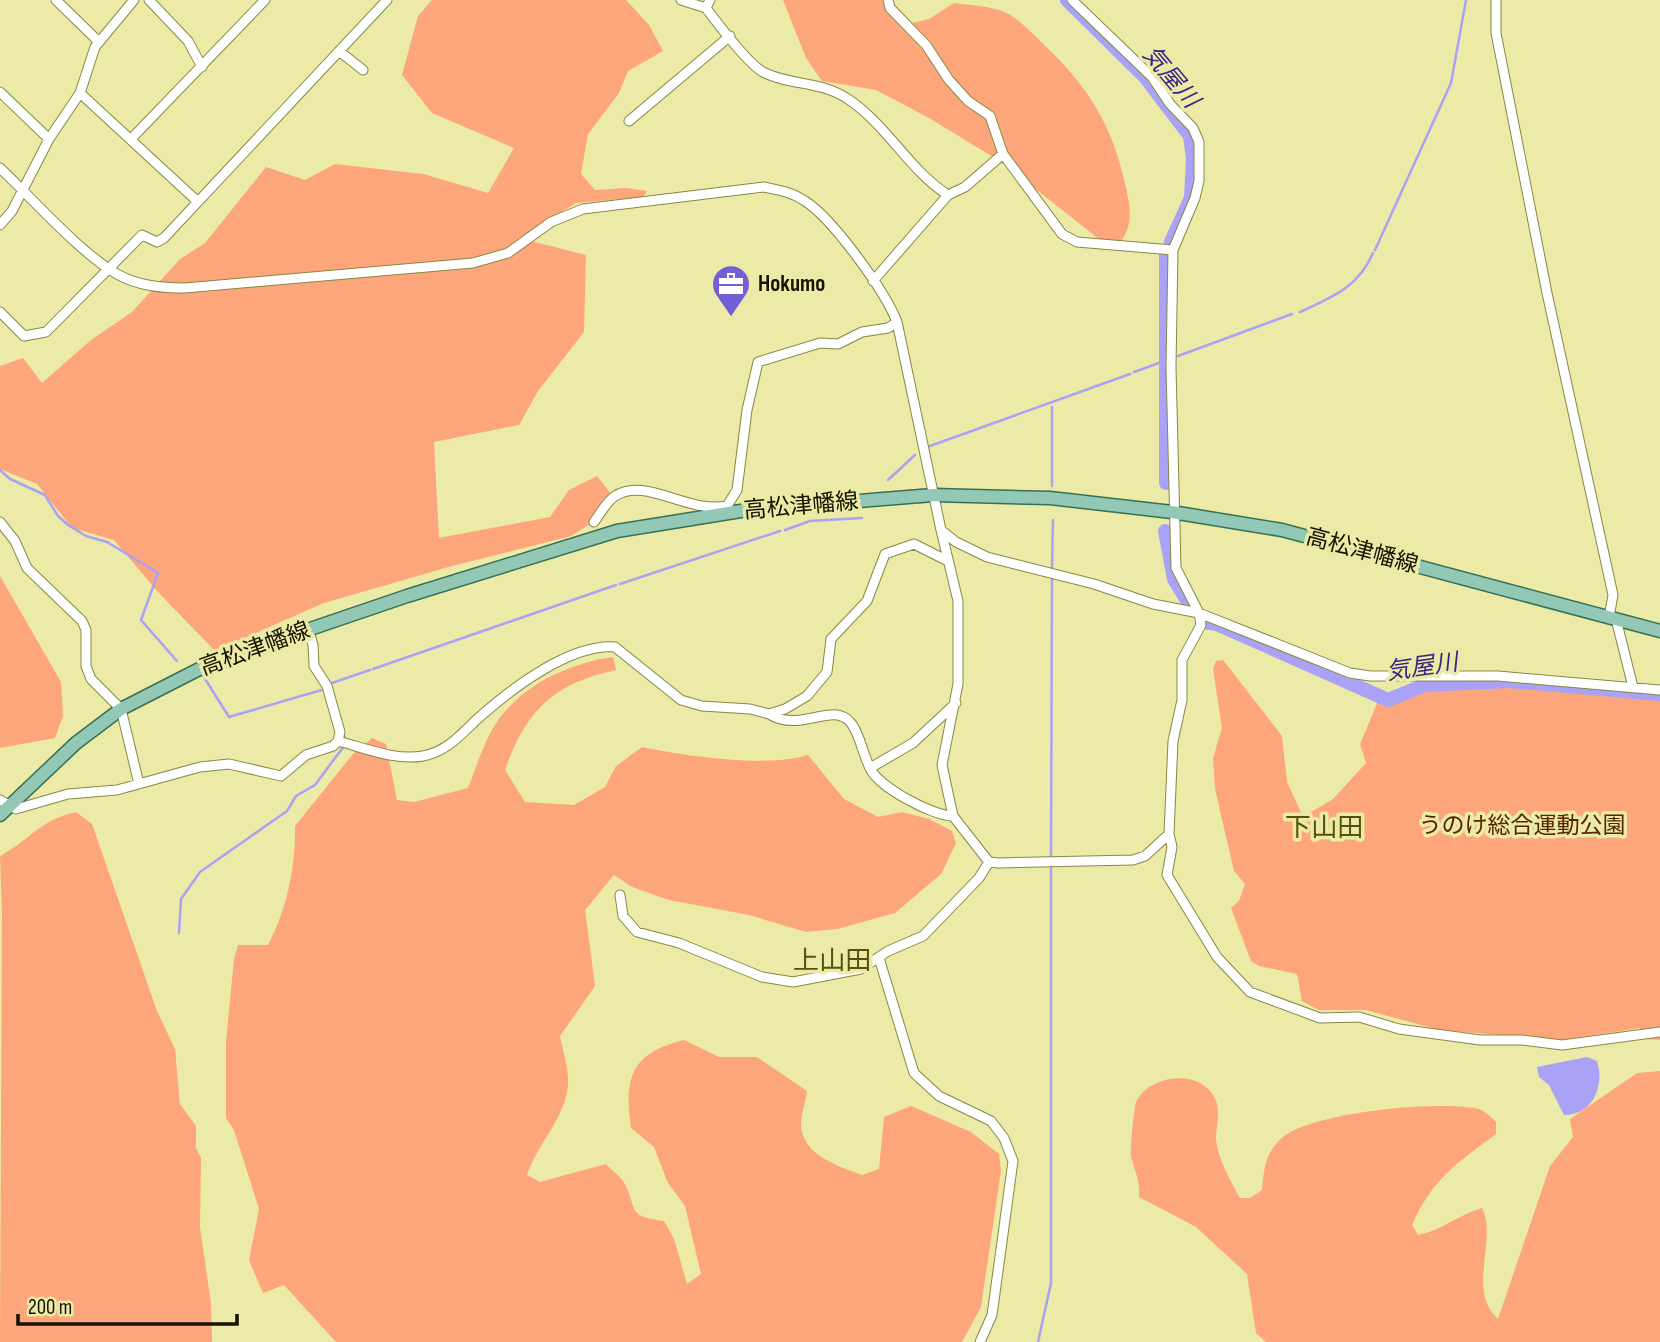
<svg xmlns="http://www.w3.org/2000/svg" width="1660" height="1342" font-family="'Sofia Sans Condensed','Noto Sans JP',sans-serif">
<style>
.green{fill:#fea67b}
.water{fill:#a9a2f6}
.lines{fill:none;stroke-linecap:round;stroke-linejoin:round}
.stream{stroke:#a9a2f6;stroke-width:2.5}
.river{stroke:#a9a2f6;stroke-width:14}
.minor-casing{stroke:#898746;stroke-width:11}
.major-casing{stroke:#367155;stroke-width:15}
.minor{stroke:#fff;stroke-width:9}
.major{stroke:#92c8b5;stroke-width:12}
.labels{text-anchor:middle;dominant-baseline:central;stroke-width:7;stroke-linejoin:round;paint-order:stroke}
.poi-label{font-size:23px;font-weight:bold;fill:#141200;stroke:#ebeaa6;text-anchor:start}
.street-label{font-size:23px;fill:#141200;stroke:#ebeaa6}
.park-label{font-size:23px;fill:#582200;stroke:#ebeaa6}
.water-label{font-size:24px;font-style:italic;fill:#3b2483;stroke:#ebeaa6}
.quarter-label{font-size:26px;fill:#55530b;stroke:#ebeaa6}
</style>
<rect width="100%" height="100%" fill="#ebeaa6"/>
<path class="green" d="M432 0H626L649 25 663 51 628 71 619 93 588 134 581 174 595 190 626 188 647 191 643 197 576 203 519 238 586 255 584 332 538 391 519 425 434 442 439 538 550 517 569 490 597 476 611 494 593 522 571 536 452 566 324 603 215 651 157 591 114 540 72 528 37 484 0 469V366L23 358 42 383 91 340 132 312 180 259 205 243 266 167 305 180 335 164 423 174 488 193 514 148 432 113 402 75 418 16Z
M783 0H891L912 23 929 19 954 3C969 5 988 6 1002 11 1014 15 1027 28 1036 37 1083 81 1109 116 1124 179 1129 202 1135 220 1122 240L1105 244 1003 163 929 118 876 90 822 81 806 58Z
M0 576 61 682 63 716 55 738 0 748Z
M613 657 616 670C553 684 526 710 505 770L525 802 574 805 605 787 616 766 642 747C686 756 767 768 808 755L844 799 878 817 902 812 929 819 952 831 956 843 941 874 895 913 837 929 806 932 749 915 669 900 632 887 614 875 585 910 595 986 560 1036C563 1051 569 1070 568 1085 565 1119 537 1144 527 1175L540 1182 606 1164C611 1170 619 1175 623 1181 639 1208 624 1216 664 1221L674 1239 687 1284 701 1274 685 1206 668 1183 654 1147 631 1128C624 1079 630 1053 684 1040L719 1057H757L807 1091C806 1101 801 1114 801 1124 802 1156 839 1166 862 1175L879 1169 884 1117 911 1106 971 1132 999 1154 1001 1171 981 1307 962 1342H336L284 1285 263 1293 249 1260 259 1209 234 1130 226 1118V1042L234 959 238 945H268C287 909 296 866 295 826L353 754 372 738 386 744 397 800 414 802 468 788C478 763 486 734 503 714 530 681 572 663 613 657Z
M1223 660 1282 736 1287 782 1303 817 1333 799 1366 763 1360 744 1378 701 1433 689 1507 686 1660 698V1040L1645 1039 1640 1028 1561 1040 1439 1030 1366 1010H1319L1302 1001 1297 974 1259 966 1251 961 1231 908 1239 901 1245 884 1234 871 1215 789 1213 758 1222 728 1213 669 1216 661Z
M76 812 92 824 157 1011 175 1049 180 1104 196 1126V1148L201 1158 200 1227 211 1303 212 1342H0L2 915 0 856C30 840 40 820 76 812Z
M1660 1071V1342H1266L1256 1333 1247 1274 1196 1227 1139 1197C1140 1178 1135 1173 1131 1156 1130 1149 1134 1108 1136 1102 1150 1073 1204 1068 1216 1101 1221 1114 1216 1125 1216 1138 1217 1157 1231 1182 1240 1198H1250L1262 1190C1264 1169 1265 1152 1283 1137 1314 1112 1439 1100 1479 1109 1485 1111 1491 1117 1496 1122V1134C1456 1164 1433 1178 1412 1225L1418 1235C1445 1229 1456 1216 1482 1208 1498 1241 1466 1290 1498 1319L1550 1166 1573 1137 1570 1119 1637 1073Z"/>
<path class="water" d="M1587 1057 1597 1061C1605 1086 1593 1115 1564 1115L1549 1085 1539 1077 1537 1067Z"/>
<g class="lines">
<path class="stream" d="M1375 250 1451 83 1466 0
M1300 312C1332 297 1358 288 1373 253
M1178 356 1292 314
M1134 372 1159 363
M1052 407V486
M930 446 1130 374
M0 470 10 479 45 495 58 516 68 525 86 536 107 542 158 573 141 620 177 661
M888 480 915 455
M785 530 810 521 862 518
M1052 568 1053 520
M620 584 780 531
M373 669 616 585
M202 674 229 717 325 689
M329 684 370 670
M331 686 345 739
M1051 859 1052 577
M179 933 181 899 200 872 287 811 296 796 315 785 344 746
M1038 1342 1051 1283V866"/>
<path class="river" d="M1067 0 1145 77 1190 136 1193 158 1191 198 1171 242
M1166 483V255
M1165 531 1174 579 1188 602
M1204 622 1217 624 1388 700 1425 685 1509 681 1660 694"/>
<defs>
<path id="minor" d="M56 0 98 41
M149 0 188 41 202 67
M681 0 706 8
M710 0 706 8C718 24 747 63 763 72 790 86 819 80 848 99 887 125 909 170 948 195
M888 0 890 8 926 45 949 80 968 101 990 116 1003 154 1062 234 1077 242 1173 250
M1072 0 1152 77 1170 104 1193 128 1199 142V181L1195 198 1173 250 1171 367 1176 568 1199 613 1201 625 1182 660V700L1173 741 1169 834 1172 847 1167 875 1217 957 1250 992 1320 1018 1359 1017 1399 1029 1480 1040H1522L1562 1045 1660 1032
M1496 0V33L1547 293 1613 595 1609 617
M339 51 363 70
M0 92 49 139
M80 93 197 201
M629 121 730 36
M132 138 265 0
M0 168C32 198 80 253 117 274 138 286 162 288 185 288L473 263 508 253 551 222 583 209 764 187C778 190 792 192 805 201 833 219 885 291 897 322L941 530 956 542 987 557 1094 584 1153 604 1199 613 1350 673 1370 676H1498L1660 690
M0 225 12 211 49 139 80 93 95 47 134 0
M873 281 948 195 965 187 1003 154
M0 312 24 336 46 332 142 235 157 242 164 238 387 0
M0 522 15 541 27 568 82 621 86 630V666L91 679 121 709 139 784
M594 522C600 514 606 502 615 496 645 476 688 514 727 506L737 490 747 410 758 362 820 343 838 344 862 332 888 328 897 322
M941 530 958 601V684L942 765 953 816 989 862 999 863 1133 860 1145 856 1169 834
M1616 619 1633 687
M769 714C801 734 833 700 851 723 860 734 863 755 870 768
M338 741C365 748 395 761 423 756 450 751 464 730 483 714 515 686 571 644 615 647L681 700 702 706 750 709 769 714 785 709 807 696 827 672 831 639 867 601 885 554 914 544 946 560
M0 800 16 809 68 794 117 790 200 767 229 764 281 776 306 755 333 746 338 741 340 732 327 686 314 666 313 645 308 629
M953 816C933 816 878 787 870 768L913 743 956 703
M620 895 623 916 637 932 679 943 762 977 793 982 861 969 888 951 923 936 979 878 989 862
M879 958 914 1073 939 1096 991 1121 1004 1138 1013 1161 992 1315 980 1342"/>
<path id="major" d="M0 815 76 743 121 709 213 662 407 596 617 531 747 510 933 495 1050 498 1172 512 1282 530 1660 631"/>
</defs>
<use href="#minor" class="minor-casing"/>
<use href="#major" class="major-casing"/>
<use href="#minor" class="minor"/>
<use href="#major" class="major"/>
</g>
<defs>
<symbol id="office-pin" viewBox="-11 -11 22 30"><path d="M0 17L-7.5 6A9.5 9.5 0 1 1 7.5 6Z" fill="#735ed8" stroke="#ebeaa6"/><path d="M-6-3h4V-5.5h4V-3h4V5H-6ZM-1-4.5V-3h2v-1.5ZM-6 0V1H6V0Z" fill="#fff"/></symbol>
</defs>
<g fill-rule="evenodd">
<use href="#office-pin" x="709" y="262" width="44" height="60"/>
</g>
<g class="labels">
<g class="poi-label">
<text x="758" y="284">Hokumo</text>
</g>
<g class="street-label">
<text transform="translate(801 506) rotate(-5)">高松津幡線</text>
<text transform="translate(1362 551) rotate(15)">高松津幡線</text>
<text transform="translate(255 649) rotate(-20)">高松津幡線</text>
</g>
<g class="park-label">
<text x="1522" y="826">うのけ総合運動公園</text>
</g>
<g class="water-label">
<text transform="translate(1171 77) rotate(50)">気屋川</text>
<text transform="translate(1422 667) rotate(-8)">気屋川</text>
</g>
<g class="quarter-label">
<text x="1324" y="828">下山田</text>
<text x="832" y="961">上山田</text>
</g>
</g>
<path d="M18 1314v10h219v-10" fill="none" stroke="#141200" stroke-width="3.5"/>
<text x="28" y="1314" font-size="21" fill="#141200" stroke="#ebeaa6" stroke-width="5" paint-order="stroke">200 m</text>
</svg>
